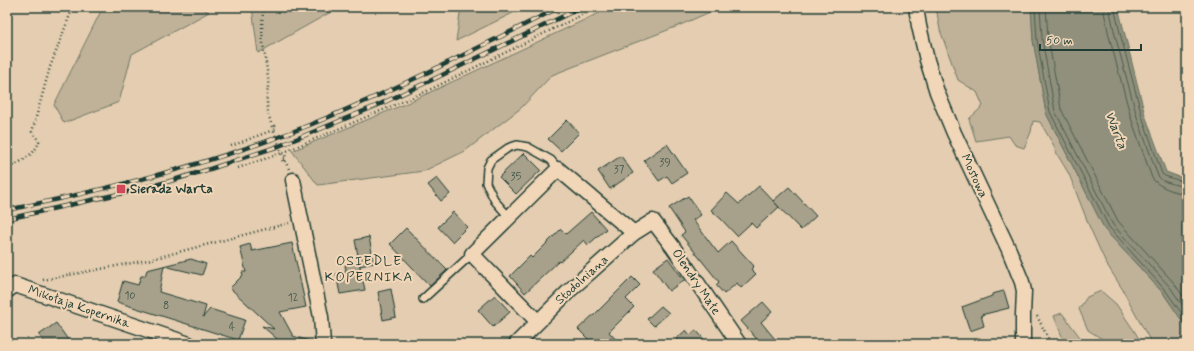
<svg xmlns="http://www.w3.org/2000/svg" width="1194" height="351" font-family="Mynerve,sans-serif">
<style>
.green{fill:#c0b299;stroke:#707866}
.water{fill:#90907b;stroke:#636f5f}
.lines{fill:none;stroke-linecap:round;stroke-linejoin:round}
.shore{stroke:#4c5e50;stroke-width:1}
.building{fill:#a7a08a;stroke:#1f3d34}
.service-casing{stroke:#1f3d34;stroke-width:10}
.minor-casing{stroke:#1f3d34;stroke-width:17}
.path{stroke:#1f3d34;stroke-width:2.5;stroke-dasharray:1 3;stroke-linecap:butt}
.service{stroke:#f1d6b8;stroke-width:7}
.minor{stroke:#f1d6b8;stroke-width:14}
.rail-casing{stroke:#1f3d34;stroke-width:4.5}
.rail{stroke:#f1d6b8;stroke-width:3;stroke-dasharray:9;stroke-linecap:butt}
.poi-dot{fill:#d1495b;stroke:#f1d6b8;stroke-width:1.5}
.labels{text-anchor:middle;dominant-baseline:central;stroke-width:4;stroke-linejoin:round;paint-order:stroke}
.number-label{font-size:11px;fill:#41564a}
.street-label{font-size:13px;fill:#1f3d34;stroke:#f1d6b8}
.poi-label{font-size:13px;font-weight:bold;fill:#1f3d34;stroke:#f1d6b8;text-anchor:start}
.water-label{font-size:14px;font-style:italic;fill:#30493f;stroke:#f1d6b8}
.neighbourhood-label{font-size:14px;letter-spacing:1px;fill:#1f3d34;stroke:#f1d6b8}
</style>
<rect width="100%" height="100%" fill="#e4cdb0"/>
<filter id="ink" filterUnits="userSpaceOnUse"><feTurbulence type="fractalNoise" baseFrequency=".025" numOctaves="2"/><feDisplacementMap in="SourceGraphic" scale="8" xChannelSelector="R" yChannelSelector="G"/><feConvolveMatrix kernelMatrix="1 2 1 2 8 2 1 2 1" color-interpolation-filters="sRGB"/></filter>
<g filter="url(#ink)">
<path class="green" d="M103 7H200L209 12 132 54 119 102 64 123 54 105Z
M252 7H333L331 12 258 53Z
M461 7H525L456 41Z
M612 7H721L678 26 552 75 521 108 465 151 424 171 318 185 292 151 405 104Z
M936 7H1031L1033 40 1046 113 1105 230 1163 293 1187 328V344H1152L1131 306 1123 290 1106 263 1090 228 1069 174 1057 154 1053 144 1040 122 1033 121 1031 132 1024 148 1015 145 1009 136 976 141 969 119 983 106 977 92 958 80 940 30Z
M1101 291 1116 304 1135 332 1142 344H1110L1088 330 1079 309 1087 297Z
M1062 313 1085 344H1065L1054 316Z"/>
<path class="water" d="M1031 7H1118L1145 115 1166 172 1185 179 1187 182V328L1163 293 1105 230 1046 113 1033 40Z"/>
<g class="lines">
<path class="shore" d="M1035 7 1037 40 1050 112 1109 227 1166 291 1187 321
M1040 7 1042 39 1055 111 1113 225 1170 287 1187 312
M1046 7 1048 38 1061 109 1118 221 1174 283 1187 302
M1103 7 1109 36 1131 118 1152 178C1158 187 1176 193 1187 194
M1109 7 1115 35 1137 117 1158 176 1163 181 1187 188
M1114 7 1120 33 1142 116 1162 174 1165 176 1187 183"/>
</g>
<path class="building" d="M567 120 579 133 561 151 548 139Z
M667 144 687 173 672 183 667 176 659 181 644 160Z
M524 153 541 170 516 194 499 177Z
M621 156 633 173 610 189 598 171Z
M437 178 450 194 441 201 428 185Z
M759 186 779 207 756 228 751 223 737 236 721 219 711 210 727 193 739 204Z
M789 187 816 216 801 230 773 201Z
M688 196 701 215 693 220 718 253 731 241 754 266 751 269 756 274 741 288 737 283 724 294 716 285 719 282 681 235 685 232 669 208Z
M453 212 467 227 452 242 438 227Z
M591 212 606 229 588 245 584 240 560 262 559 261 525 293 510 276 530 256 532 258 561 229 566 234Z
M406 228 447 270 430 286 390 244Z
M369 237 374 263 360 266 355 240Z
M292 243 306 307 280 312 293 336 312 342V344H283L262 326 274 329 230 288 243 275 242 272H246L240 247 250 244 252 251Z
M668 258 684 280 669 291 653 269Z
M191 259 206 264 202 275 164 266 159 292 206 306 203 317 210 309 245 320 238 340 117 302 123 281 138 285 141 276H145L147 270Z
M359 262 365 290 340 294 336 274 346 271 345 265Z
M632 277 640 285 626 299 634 307 609 332 620 344H593L578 329 592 316H593Z
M391 289 396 317 383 320 378 292Z
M1004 291 1009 308 981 315 984 326 970 331 962 307 992 296V294Z
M495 295 510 312 493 327 478 310Z
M763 302 772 312 761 322 779 344H761L741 321Z
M661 306 669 313 654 326 647 319Z
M56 323 71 344H46L39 335Z
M686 330 690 335 696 330 708 344H679L681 343 676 339Z"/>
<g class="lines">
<defs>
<path id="service" d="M509 217 495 201 486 183 487 168 491 160 508 148 517 145 528 147 551 160 558 169
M423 299 472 254"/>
<path id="minor" d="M916 7 919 26 927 60 937 92 954 133 1009 250 1022 282 1024 291 1023 315V344
M293 180 321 317 323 344
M7 291 15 285 189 344
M538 322 472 254 558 169 634 233
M516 344 570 290 634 233 653 221 673 247 739 344"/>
</defs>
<use href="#service" class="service-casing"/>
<use href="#minor" class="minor-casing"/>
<path class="path" d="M264 7C259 34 265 52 268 78 269 87 266 95 267 103 267 111 270 119 272 127L275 126 276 129 273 130 283 155H285L286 158 282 159 283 162 285 161 289 169
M231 146 273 130
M238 168 282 153 425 92 598 7
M7 171C18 161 35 157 39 141L32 132 50 67 73 7
M43 280 148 260 289 223
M1037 316 1051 344"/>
<use href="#service" class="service"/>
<use href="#minor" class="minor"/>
<defs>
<path id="rail" d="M7 210C104 190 199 167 292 132 384 96 472 51 560 7
M7 219 123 193 167 182 210 169 279 146 376 106 436 78 582 7"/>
</defs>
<use href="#rail" class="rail-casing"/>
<use href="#rail" class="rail"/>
</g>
</g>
<rect class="poi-dot" x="116" y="184" width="10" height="10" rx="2"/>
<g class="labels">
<g class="number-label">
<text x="665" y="163">39</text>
<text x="619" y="170">37</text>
<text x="516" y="177">35</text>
<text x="130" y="296">10</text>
<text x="293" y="298">12</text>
<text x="166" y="306">8</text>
<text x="232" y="327">4</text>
</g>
<g class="street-label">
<text transform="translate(974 176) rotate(65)">Mostowa</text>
<text transform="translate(582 280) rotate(-42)">Stodolniana</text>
<text transform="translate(696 282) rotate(56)">Olendry Małe</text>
<text transform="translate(79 307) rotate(19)">Mikołaja Kopernika</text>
</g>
<g class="poi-label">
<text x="130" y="189">Sieradz Warta</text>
</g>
<g class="water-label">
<text transform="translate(1116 130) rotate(69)">Warta</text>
</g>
<g class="neighbourhood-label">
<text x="369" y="261">OSIEDLE<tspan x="369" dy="16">KOPERNIKA</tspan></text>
</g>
</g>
<rect width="1194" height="351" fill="none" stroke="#f1d6b8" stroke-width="24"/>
<rect x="12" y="12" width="1170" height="327" fill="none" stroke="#1f3d34" stroke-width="1.5" filter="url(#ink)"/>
<path d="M1040 44v6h101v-6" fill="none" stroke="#1f3d34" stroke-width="2"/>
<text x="1046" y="44" font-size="12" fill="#1f3d34" stroke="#f1d6b8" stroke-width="3" paint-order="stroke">50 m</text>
</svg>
